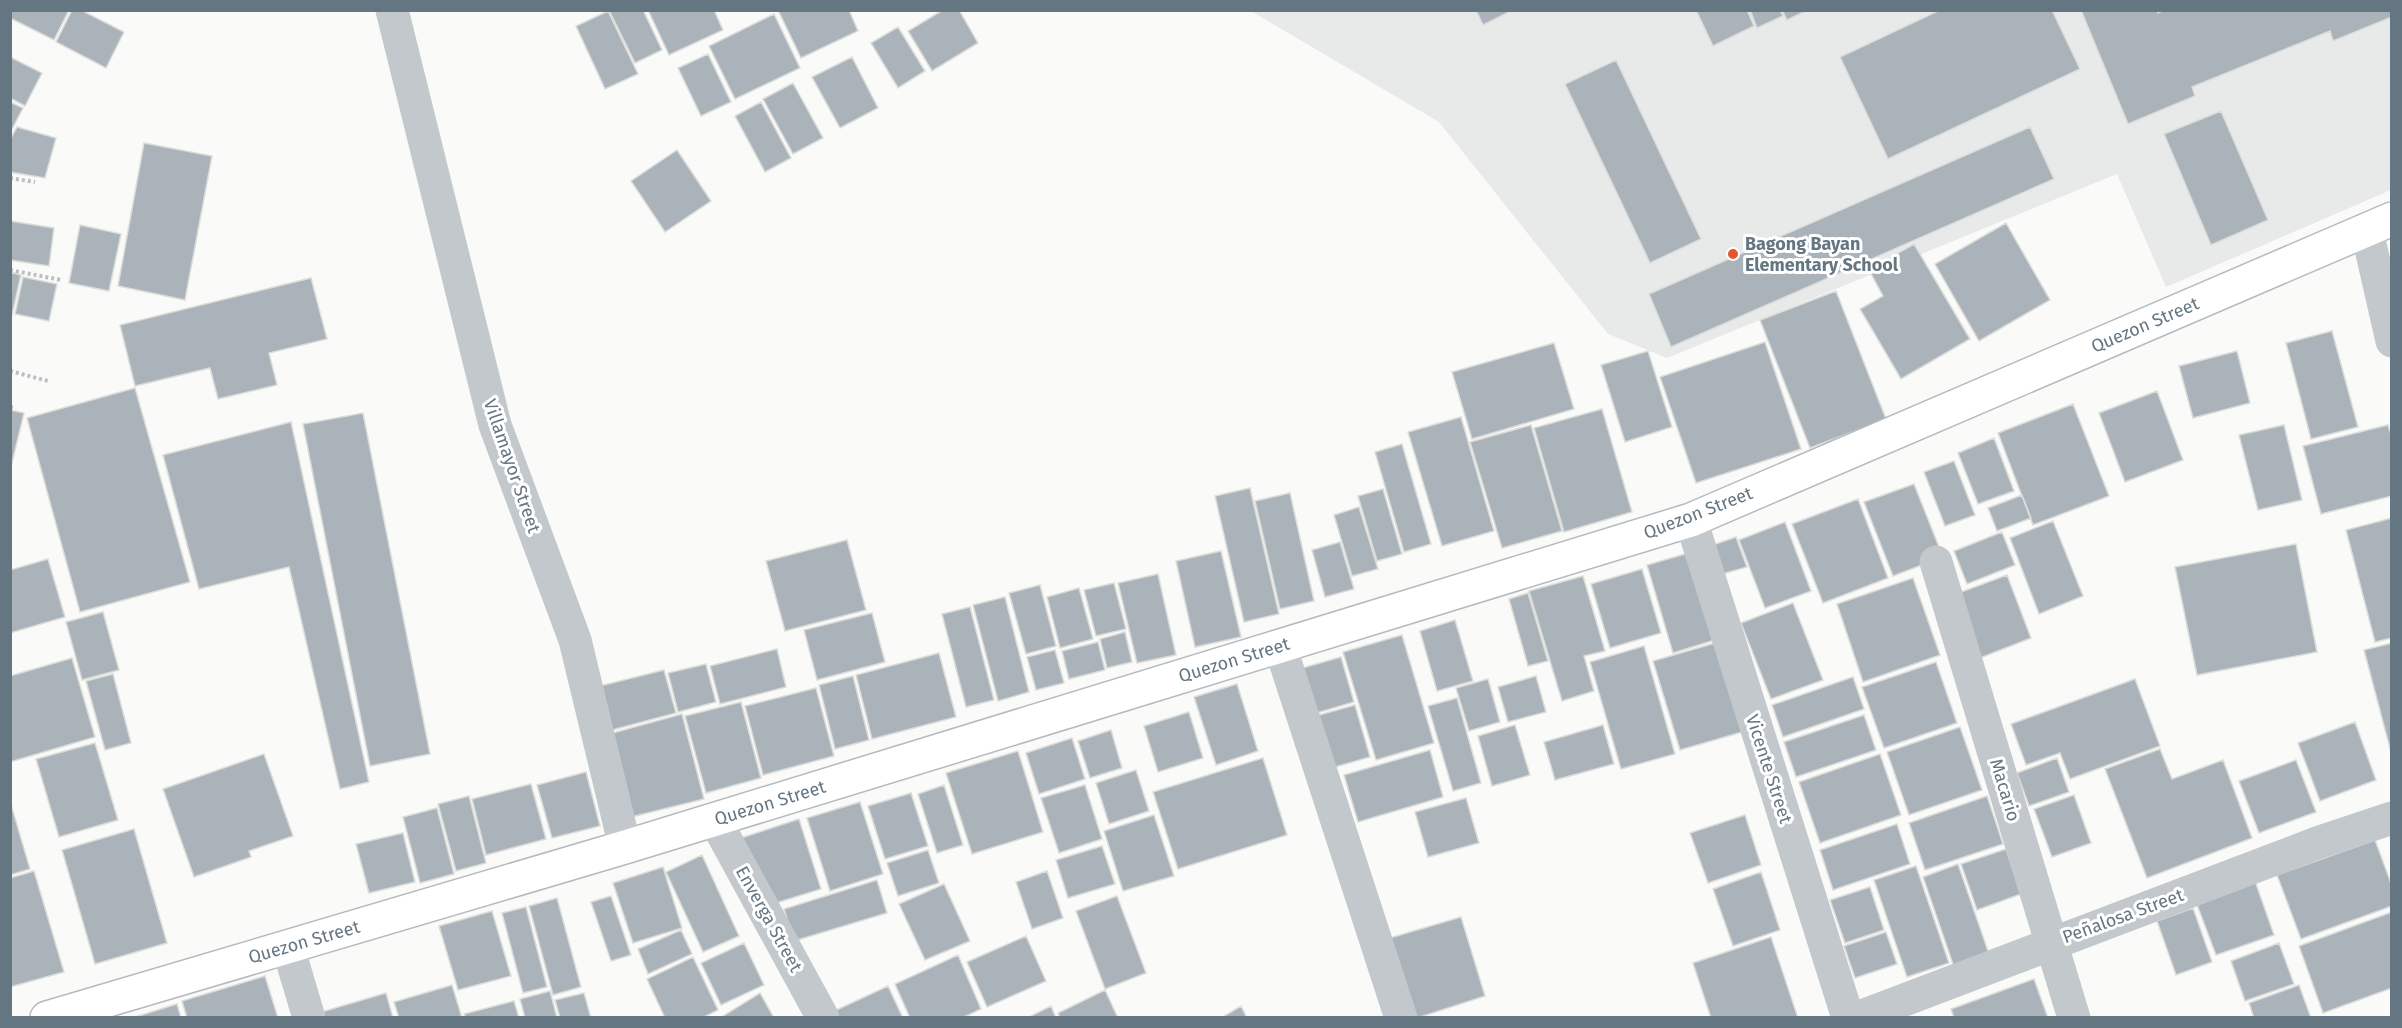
<svg xmlns="http://www.w3.org/2000/svg" width="2402" height="1028" font-family="'Fira Sans',sans-serif">
<style>
.built{fill:#e8e9e9}
.building{fill:#aab3b9;stroke:#dcdcda;stroke-width:1.5}
.lines{fill:none;stroke-linecap:round;stroke-linejoin:round}
.major-casing{stroke:#b5babe;stroke-width:36}
.path{stroke:#bbbfc2;stroke-width:4;stroke-dasharray:3 3;stroke-linecap:butt}
.minor{stroke:#c3c8cc;stroke-width:33}
.major{stroke:#fff;stroke-width:33}
.poi-dot{fill:#e4572e;stroke:#fff;stroke-width:2}
.labels{text-anchor:middle;dominant-baseline:central;stroke-width:6;stroke-linejoin:round;paint-order:stroke}
.poi-label{font-size:18px;font-weight:bold;fill:#657683;stroke:#fff;text-anchor:start}
.street-label{font-size:18px;fill:#657683;stroke:#fff}
</style>
<rect width="100%" height="100%" fill="#fafaf8"/>
<path class="built" d="M1251 11H2391V190L2166 287 2117 174 1667 358 1608 334 1439 122Z"/>
<path class="building" d="M10 10H69L54 40 10 18Z
M72 10H81L124 32 106 68 56 42Z
M609 10H643L662 50 635 63Z
M648 10H714L723 30 669 55Z
M778 10H849L858 31 801 58Z
M943 10H959L978 43 932 71 908 31Z
M1476 10H1513L1483 25Z
M1696 10H1747L1754 26 1713 46Z
M1750 10H1780L1783 16 1757 28Z
M1782 10H1808L1787 20Z
M1940 10H2052L2080 69 1888 159 1840 57Z
M2081 10H2157L2158 13 2164 10H2392V17L2333 41 2330 31 2192 87 2195 96 2128 124Z
M608 11 638 74 605 89 576 26Z
M774 14 800 68 735 99 709 46Z
M898 27 925 71 898 88 871 43Z
M708 54 731 102 701 116 678 68Z
M10 57 42 73 25 106 10 98Z
M852 57 878 108 840 128 812 77Z
M1616 60 1701 239 1650 263 1565 84Z
M793 83 823 138 793 154 763 99Z
M10 102 23 108 10 133Z
M761 102 791 158 765 172 735 116Z
M2221 111 2268 220 2211 245 2164 134Z
M17 127 56 138 45 178 10 172V140Z
M2030 127 2054 179 1671 347 1649 294Z
M144 143 212 156 185 300 118 286Z
M677 150 711 201 665 232 631 181Z
M10 221 54 228 49 266 10 260Z
M2006 223 2050 300 1979 341 1935 264Z
M80 225 121 234 109 291 69 283Z
M1914 244 1970 339 1901 379 1860 309 1883 296 1869 270Z
M10 272 21 275 12 315 10 314Z
M23 277 57 284 49 321 15 314Z
M311 278 327 339 269 353 277 385 218 399 210 368 135 386 120 325Z
M1836 291 1886 419 1810 448 1760 320Z
M2332 331 2358 427 2311 439 2286 343Z
M1765 342 1801 449 1696 483 1660 377Z
M1554 343 1574 409 1472 439 1452 372Z
M1648 351 1672 427 1625 442 1601 365Z
M2237 351 2250 403 2193 418 2179 366Z
M135 388 190 582 80 612 27 418Z
M2157 391 2183 460 2125 482 2099 413Z
M2073 404 2109 496 2033 525 1998 433Z
M1602 409 1632 512 1564 532 1534 428Z
M10 410 24 413 10 471Z
M363 413 430 754 370 766 303 424Z
M1461 417 1494 531 1442 546 1408 432Z
M291 422 369 782 340 789 289 567 199 589 163 455Z
M1531 425 1562 531 1502 548 1470 442Z
M2284 425 2302 500 2258 510 2239 435Z
M2388 425 2392 438V496L2321 514 2303 446Z
M1994 438 2014 491 1978 504 1958 453Z
M1402 444 1431 544 1404 552 1375 452Z
M1954 461 1975 515 1945 526 1924 472Z
M1914 484 1943 557 1893 576 1864 502Z
M1250 488 1279 614 1244 622 1215 496Z
M1383 489 1402 554 1377 561 1358 496Z
M1290 493 1314 601 1280 609 1255 501Z
M2022 495 2031 518 1997 531 1988 508Z
M1858 499 1888 578 1823 603 1792 524Z
M1359 507 1378 569 1352 576 1334 515Z
M2392 518V638L2375 642 2346 530Z
M2053 521 2083 596 2039 614 2010 538Z
M1785 522 1811 591 1765 608 1739 540Z
M2002 532 2015 565 1967 584 1954 551Z
M1736 537 1747 567 1722 574 1713 545Z
M847 540 866 610 785 631 766 561Z
M1340 542 1354 589 1325 597 1312 550Z
M2296 544 2317 652 2197 675 2175 567Z
M1221 551 1241 637 1195 647 1176 561Z
M1692 552 1718 639 1673 653 1647 565Z
M48 559 65 617 10 633V570Z
M1642 569 1661 633 1610 648 1591 584Z
M1158 574 1176 655 1137 663 1118 583Z
M2007 575 2031 638 1980 658 1956 594Z
M1583 576 1605 651 1584 656 1594 691 1562 701 1529 591Z
M1913 578 1940 655 1863 682 1837 604Z
M1114 583 1126 629 1096 636 1084 590Z
M1040 585 1056 646 1026 654 1009 593Z
M1079 588 1093 639 1060 648 1047 597Z
M1528 593 1548 661 1528 666 1509 599Z
M1005 597 1029 692 998 701 973 605Z
M1793 603 1823 680 1771 699 1741 623Z
M970 607 994 700 966 707 942 614Z
M103 612 119 670 82 680 66 622Z
M872 613 885 662 817 680 804 630Z
M1455 620 1473 681 1437 691 1420 631Z
M1125 632 1132 662 1107 668 1100 639Z
M1402 635 1434 743 1376 760 1343 652Z
M1722 641 1749 730 1680 750 1653 661Z
M1098 642 1105 670 1069 679 1062 651Z
M2392 643V756L2364 650Z
M1644 646 1675 754 1621 769 1590 662Z
M777 649 786 687 720 704 710 666Z
M1055 650 1064 683 1036 690 1027 657Z
M939 653 956 717 872 739 856 675Z
M1341 657 1354 702 1306 716 1292 671Z
M72 658 95 737 10 762V676Z
M1936 662 1957 723 1884 748 1862 687Z
M706 664 716 702 678 712 668 673Z
M664 670 676 713 612 730 600 686Z
M113 674 131 743 105 750 86 681Z
M853 676 869 740 835 749 819 685Z
M1536 676 1546 712 1508 722 1498 687Z
M1853 677 1864 709 1783 737 1772 705Z
M1488 679 1500 722 1469 731 1456 688Z
M2135 679 2160 746 2070 779 2060 753 2026 765 2011 724Z
M1237 684 1258 751 1216 765 1194 697Z
M816 688 834 756 763 775 745 706Z
M1457 698 1481 783 1453 791 1428 706Z
M741 702 761 778 706 793 685 716Z
M1355 705 1370 757 1328 769 1312 717Z
M1189 712 1203 758 1158 772 1144 726Z
M682 714 704 799 631 817 609 734Z
M1864 715 1876 750 1796 777 1784 742Z
M2355 722 2376 780 2320 801 2298 743Z
M1515 725 1530 775 1492 786 1478 736Z
M1603 725 1614 764 1555 780 1544 742Z
M1960 727 1982 790 1909 815 1887 752Z
M1111 730 1122 768 1090 778 1078 741Z
M1072 738 1085 779 1039 794 1026 753Z
M95 743 118 820 59 837 36 759Z
M2160 749 2172 779 2223 760 2252 838 2147 878 2105 769Z
M1430 750 1443 797 1358 822 1344 775Z
M1018 751 1043 832 972 854 946 773Z
M264 754 293 836 249 851 251 857 194 877 163 789Z
M1880 754 1901 815 1820 843 1799 782Z
M1263 758 1287 835 1178 869 1153 792Z
M2057 758 2069 792 2029 806 2017 773Z
M2296 760 2316 812 2259 833 2239 781Z
M1136 770 1149 811 1109 824 1096 783Z
M586 772 600 826 552 838 537 785Z
M531 784 546 839 486 855 472 799Z
M944 785 963 845 937 853 918 794Z
M1085 785 1102 839 1059 853 1041 798Z
M911 793 928 846 885 859 868 806Z
M2074 795 2091 843 2052 857 2034 809Z
M469 796 486 863 456 871 438 804Z
M1987 796 2003 844 1925 870 1909 823Z
M1466 798 1479 843 1428 857 1415 812Z
M10 801 30 869 10 875Z
M860 802 883 874 830 891 807 818Z
M437 808 454 874 420 883 403 817Z
M1154 815 1174 876 1123 891 1104 831Z
M1745 815 1761 865 1708 883 1690 833Z
M799 819 821 889 763 907 741 838Z
M1897 824 1910 864 1833 890 1820 850Z
M134 829 167 943 95 964 62 850Z
M403 833 415 882 369 893 356 844Z
M2375 840 2392 886V906L2301 939 2277 875Z
M1102 846 1115 884 1068 898 1056 860Z
M2006 849 2021 894 1977 910 1961 864Z
M928 850 939 883 898 896 887 863Z
M702 855 739 936 703 952 666 872Z
M1958 864 1990 957 1955 970 1923 877Z
M1916 866 1949 963 1907 977 1874 880Z
M663 867 682 928 633 943 613 883Z
M34 871 64 972 10 987V878Z
M1047 871 1063 918 1032 929 1016 882Z
M1761 872 1780 930 1733 946 1713 889Z
M877 880 887 913 794 941 784 909Z
M2255 881 2274 935 2216 955 2196 902Z
M944 884 970 941 925 960 899 904Z
M1870 887 1884 930 1845 943 1830 900Z
M611 896 631 955 611 961 591 902Z
M1117 896 1146 973 1105 989 1076 911Z
M557 898 581 987 553 995 529 906Z
M526 907 547 987 523 993 502 913Z
M2193 908 2212 962 2176 975 2157 921Z
M492 911 511 976 458 990 439 926Z
M2392 912V988L2323 1013 2299 946Z
M1461 917 1485 996 1417 1018H1406L1383 940Z
M681 930 692 954 648 974 638 949Z
M1886 932 1897 964 1855 978 1844 946Z
M1026 936 1046 981 987 1007 967 962Z
M1771 937 1798 1018H1711L1693 963Z
M744 943 764 985 721 1005 701 963Z
M2279 943 2294 984 2245 1001 2231 961Z
M958 955 981 1009 962 1018H910L895 984Z
M693 957 718 1010 702 1018H665L647 979Z
M265 976 278 1018H187L182 1001Z
M2034 979 2048 1018H1954L1951 1009Z
M452 985 462 1018H399L394 1002Z
M2299 985 2311 1018H2254L2249 1003Z
M888 986 903 1018H832L830 1013Z
M1105 990 1118 1018H1060L1058 1013Z
M550 991 557 1018H525L520 999Z
M386 993 393 1018H320L318 1013Z
M584 993 591 1018H560L555 1000Z
M760 993 774 1018H720Z
M514 1001 519 1018H466L464 1014Z
M177 1004 181 1018H132Z
M1051 1006 1056 1018H1027Z
M1241 1006 1247 1018H1221Z"/>
<g class="lines">
<defs>
<path id="major" d="M47 1018 625 847 1691 520 2392 219"/>
</defs>
<use href="#major" class="major-casing"/>
<path class="path" d="M10 178 35 182
M10 270 61 280
M10 371 48 381
M10 407 16 408"/>
<path class="minor" d="M392 10 495 425 575 640 625 847
M2367 231 2392 341
M1691 520 1848 1018
M1936 562 2074 1018
M1280 646 1401 1018
M715 820 823 1018
M288 947 309 1018
M1857 1018 2317 843 2392 818"/>
<use href="#major" class="major"/>
</g>
<circle class="poi-dot" cx="1733" cy="254" r="6"/>
<g class="labels">
<g class="poi-label">
<text x="1745" y="244">Bagong Bayan<tspan x="1745" dy="21">Elementary School</tspan></text>
</g>
<g class="street-label">
<text transform="translate(2145 325) rotate(-23)">Quezon Street</text>
<text transform="translate(512 466) rotate(71)">Villamayor Street</text>
<text transform="translate(1698 513) rotate(-21)">Quezon Street</text>
<text transform="translate(1234 660) rotate(-17)">Quezon Street</text>
<text transform="translate(1769 769) rotate(72)">Vicente Street</text>
<text transform="translate(2005 790) rotate(73)">Macario</text>
<text transform="translate(770 803) rotate(-17)">Quezon Street</text>
<text transform="translate(2123 916) rotate(-20)">Peñalosa Street</text>
<text transform="translate(769 919) rotate(61)">Enverga Street</text>
<text transform="translate(304 942) rotate(-16)">Quezon Street</text>
</g>
</g>
<rect width="2402" height="1028" fill="none" stroke="#657683" stroke-width="24"/>
</svg>
